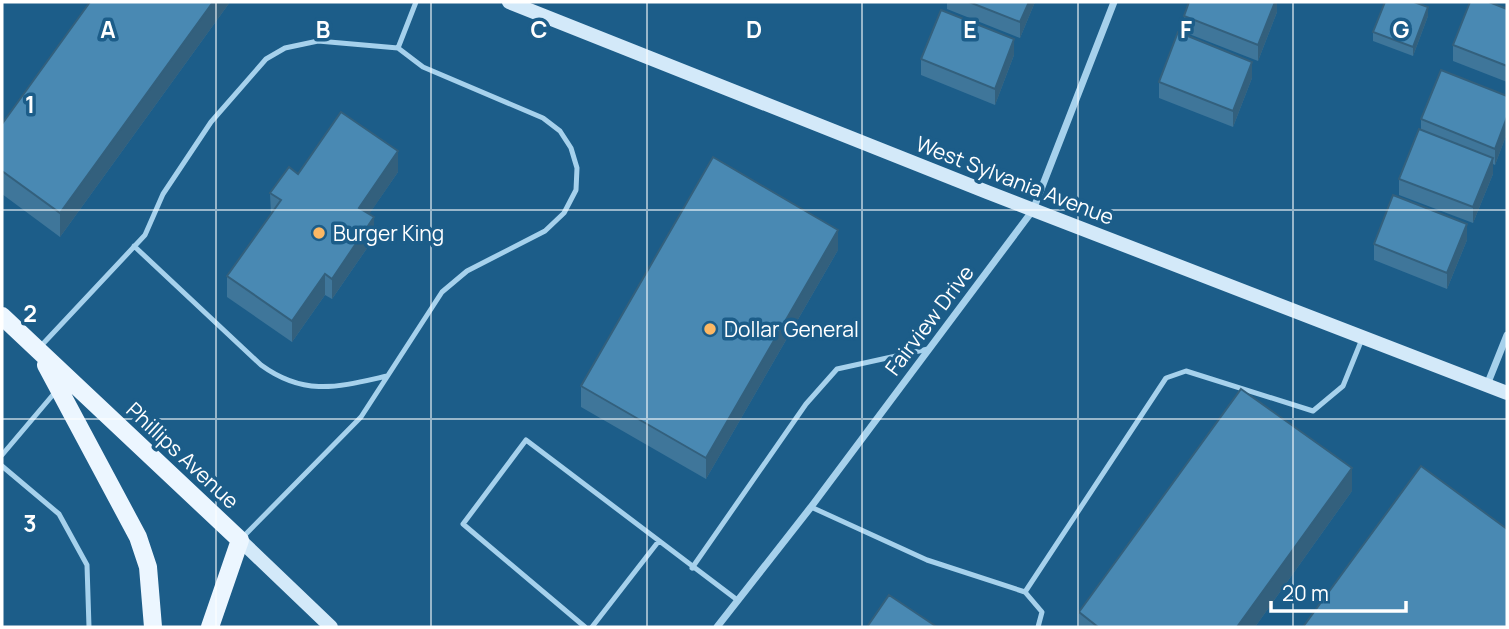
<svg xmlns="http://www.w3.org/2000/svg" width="1509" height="629" font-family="Manrope,sans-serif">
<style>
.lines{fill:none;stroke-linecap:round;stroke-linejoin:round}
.lane{stroke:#a6d1ec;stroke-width:5}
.street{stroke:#a6d1ec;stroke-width:7}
.secondary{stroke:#d3e9f9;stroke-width:14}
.primary{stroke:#ecf6ff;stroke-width:18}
.wall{fill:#3f769a}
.shaded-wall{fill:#33607d}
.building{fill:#4989b3;stroke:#33607d;stroke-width:2}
.grid{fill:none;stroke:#fff;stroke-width:2;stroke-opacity:0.55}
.poi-dot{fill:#fcb864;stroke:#1c5d89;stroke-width:2.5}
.labels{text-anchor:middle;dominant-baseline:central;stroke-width:7;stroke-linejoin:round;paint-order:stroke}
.street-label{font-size:21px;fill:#fff;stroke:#1c5d89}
.poi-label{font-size:21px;fill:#fff;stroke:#1c5d89;text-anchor:start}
.grid-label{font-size:23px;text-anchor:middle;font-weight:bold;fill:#fff;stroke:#1c5d89;stroke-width:7;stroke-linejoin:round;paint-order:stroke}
</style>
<rect width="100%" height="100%" fill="#1c5d89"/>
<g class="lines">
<path class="lane" d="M134 246 261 365C305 397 338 387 387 376
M40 347 145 235 163 194 211 122 266 59 285 48 318 41 398 48 416 2
M2 455 57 390
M2 466 59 514 87 565 89 627
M811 507 927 560 1025 592 1042 612 1038 627
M242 538 361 417 442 292 467 271 545 231 564 213 576 190 577 168 571 148 560 131 543 118 423 67 398 48
M692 568 806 404 837 369 928 349
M1025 592 1166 378 1186 371 1313 411 1343 386 1362 339
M585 627 463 524 526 440 736 599
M592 627 658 542"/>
<path class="street" d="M1487 385 1507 335
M717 627 811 507 1033 210 1114 2"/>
<path class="secondary" d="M509 2 987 192 1507 393
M240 540 331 627"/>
<path class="primary" d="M2 316 240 540 210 627
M46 365 138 537 148 567 153 627"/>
</g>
<path class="wall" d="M90 2H230L60 237 2 194V124Z
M947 2H1035L1020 38 947 9Z
M1277 2V12L1258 61 1184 32V16Z
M1507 9V82L1453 61V45Z
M1428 16 1413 56 1373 41V32Z
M1014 55 995 105 921 75V59Z
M1252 78 1233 127 1159 98V82Z
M1507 96V133L1495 165 1493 164V174L1473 223 1399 195V179L1421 130V119Z
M398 172 369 214 374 238 332 299 325 295 292 342 227 297V276L271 214 270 193 298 174Z
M1467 240 1447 289 1374 260V244Z
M838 250 706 479 581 407V386Z
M1352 491 1255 627H1079V612Z"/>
<path class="shaded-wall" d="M213 2H230L60 237V213Z
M1029 2H1035L1020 38V22Z
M1275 2H1277V12L1258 61V45Z
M1428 7V16L1413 56V47Z
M1014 39V55L995 105V89Z
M1252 62V78L1233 127V111Z
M1507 117V133L1495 165V149Z
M398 151V172L359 229V208Z
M1493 158V174L1473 223V207Z
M374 217V238L332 299V279Z
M1467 224V240L1447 289V273Z
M838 230V250L706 479V458Z
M325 274V295L292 342V321Z
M1352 468V491L1255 627H1237Z"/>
<path class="building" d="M90 2H213L60 213 2 171V124Z
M969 2H1029L1020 22Z
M1189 2H1275L1258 45 1184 16Z
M1385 2H1414L1428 7 1413 47 1373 32Z
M1470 2H1489L1507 9V66L1453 45Z
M941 10 1014 39 995 89 921 59Z
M1178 32 1252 62 1233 111 1159 82Z
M1441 70 1507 96V117L1495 149 1421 119Z
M341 112 398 151 359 208 374 217 332 279 325 274 292 321 227 276 281 200 270 193 289 167 298 174Z
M1419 129 1493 158 1473 207 1399 179Z
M713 157 838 230 706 458 581 386Z
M1393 195 1467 224 1447 273 1374 244Z
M1241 389 1352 468 1237 627H1098L1079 612Z
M1421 466 1507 529V627H1303Z
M889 595 937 627H867Z"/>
<path class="grid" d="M216 2V627M431 2V627M647 2V627M862 2V627M1078 2V627M1293 2V627M2 210H1507M2 419H1507"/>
<g class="poi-dot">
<circle cx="319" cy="233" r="7"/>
<circle cx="710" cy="329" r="7"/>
</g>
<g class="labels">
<g class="street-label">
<text transform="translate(1015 180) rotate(21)">West Sylvania Avenue</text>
<text transform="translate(929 320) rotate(-53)">Fairview Drive</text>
<text transform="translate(183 455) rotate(43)">Phillips Avenue</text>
</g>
<g class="poi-label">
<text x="333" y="233">Burger King</text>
<text x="724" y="329">Dollar General</text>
</g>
</g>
<g class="grid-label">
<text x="108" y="38">A</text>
<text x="323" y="38">B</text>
<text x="539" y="38">C</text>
<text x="754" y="38">D</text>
<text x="970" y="38">E</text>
<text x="1186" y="38">F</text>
<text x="1401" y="38">G</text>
<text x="30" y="113">1</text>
<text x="30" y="322">2</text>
<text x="30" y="532">3</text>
</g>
<rect width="1509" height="629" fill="none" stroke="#ffffff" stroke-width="7"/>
<path d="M1271 601v10h135v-10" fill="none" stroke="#ffffff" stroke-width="3.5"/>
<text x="1282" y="601" font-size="21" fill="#ffffff" stroke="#1c5d89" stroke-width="5" paint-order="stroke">20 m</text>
</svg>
